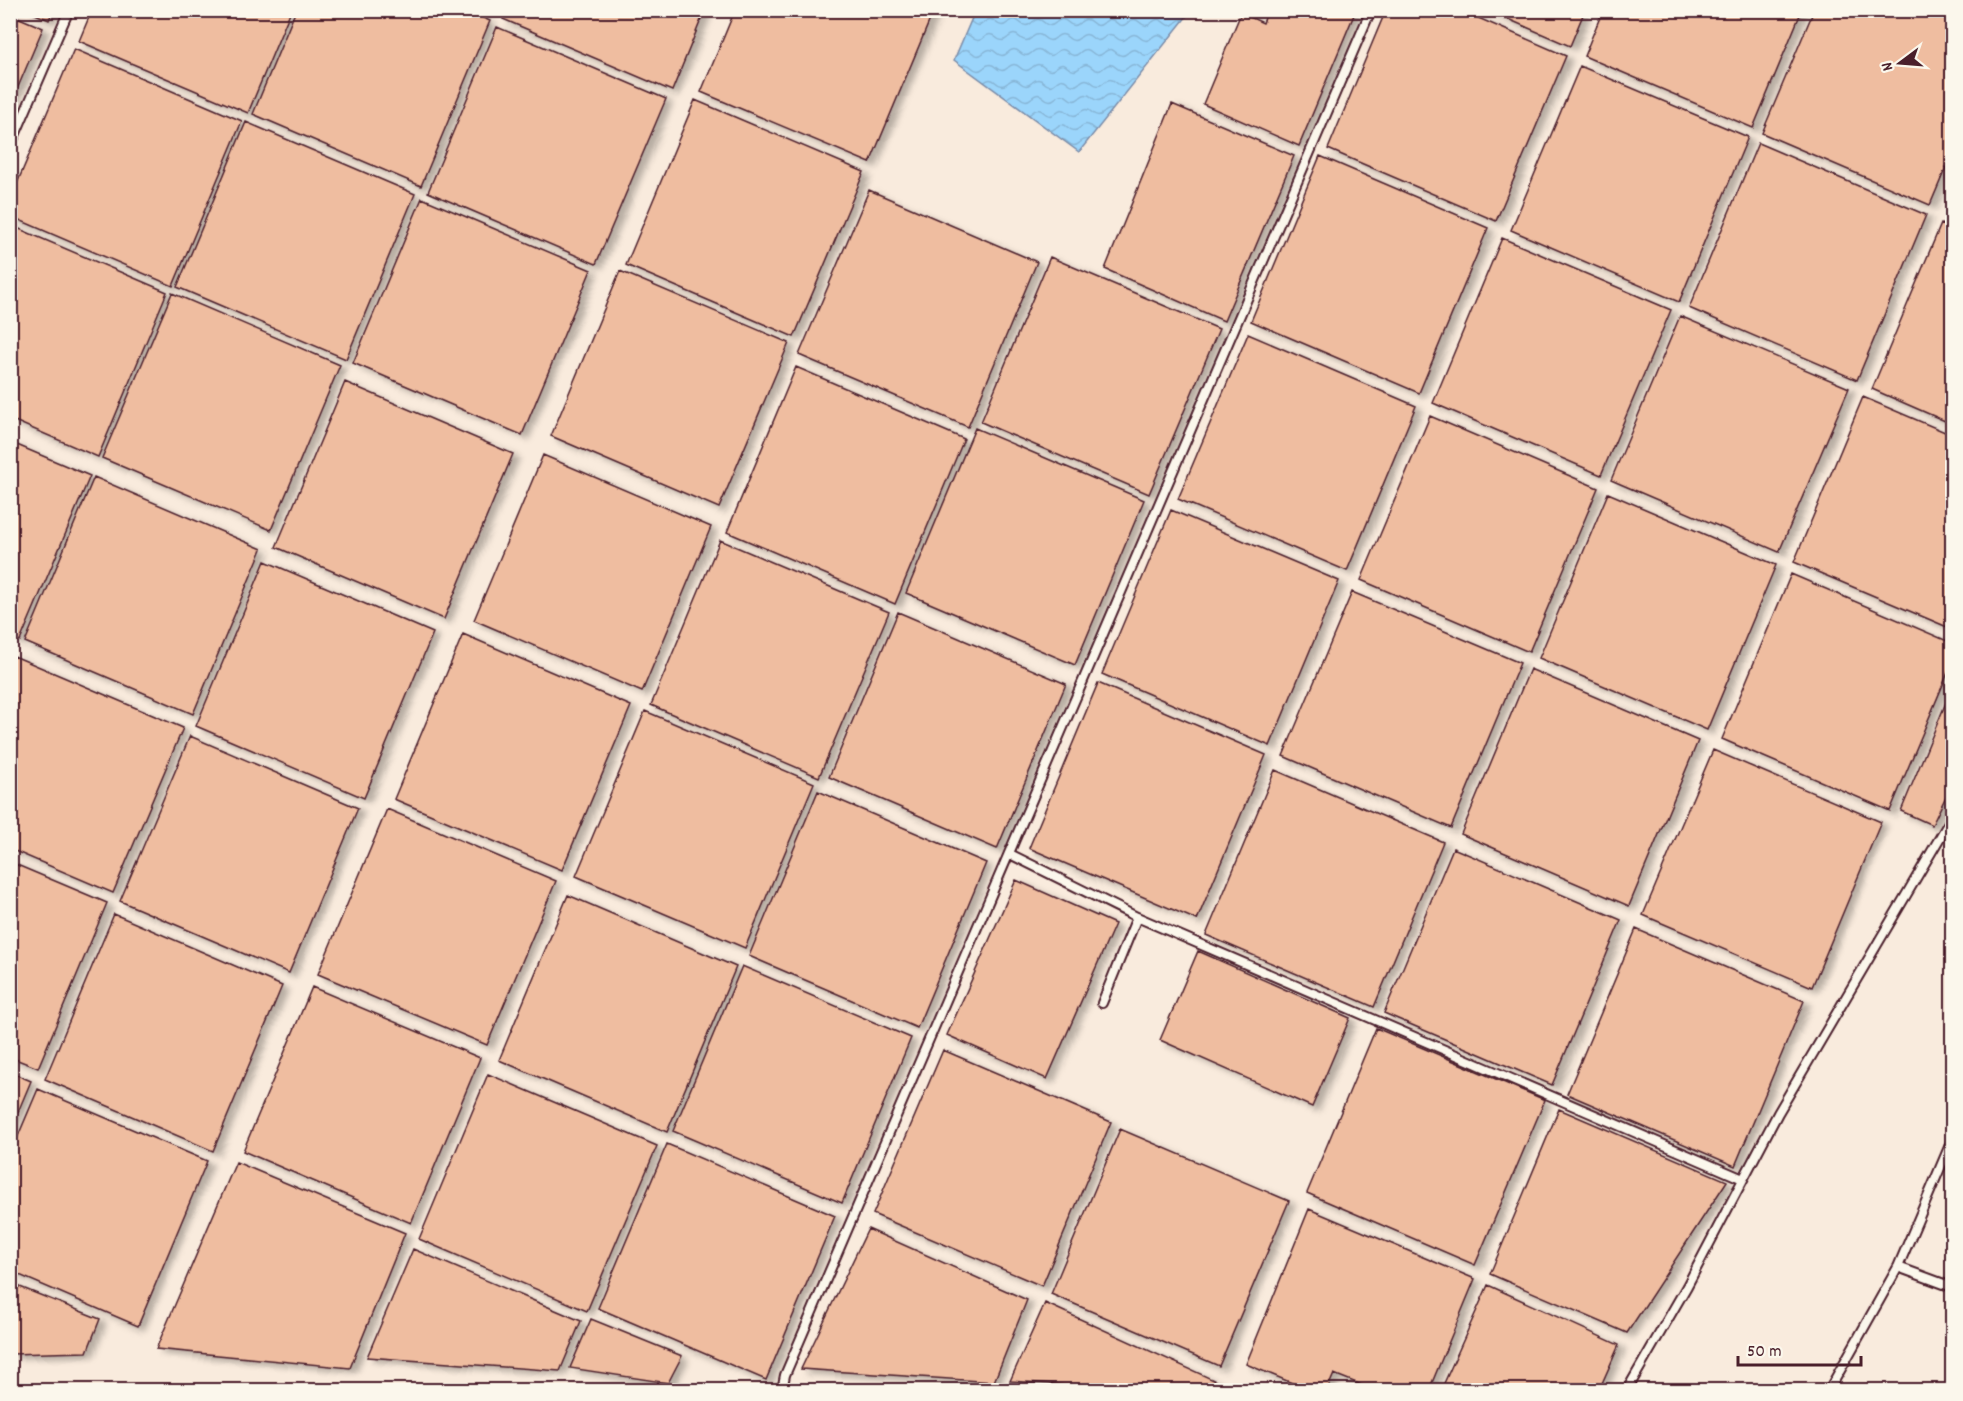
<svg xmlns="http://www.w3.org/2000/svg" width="1963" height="1401" font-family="Dekko,sans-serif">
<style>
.water{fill:url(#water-waves);stroke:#7b8ca8;stroke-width:1.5}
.building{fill:#efbda0;stroke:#4a1f2b;stroke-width:1.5;filter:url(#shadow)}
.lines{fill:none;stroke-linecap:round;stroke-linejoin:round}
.service-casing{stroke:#4a1f2b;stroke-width:12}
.service{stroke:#fbf7ec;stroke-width:8}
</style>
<defs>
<pattern id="water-waves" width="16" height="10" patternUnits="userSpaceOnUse" patternTransform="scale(1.5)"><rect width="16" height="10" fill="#9bd5fb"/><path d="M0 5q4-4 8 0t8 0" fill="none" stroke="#87b6d7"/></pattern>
<filter id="shadow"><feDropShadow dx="6" dy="4" stdDeviation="3" flood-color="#0004"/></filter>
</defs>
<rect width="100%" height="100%" fill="#f9ebdd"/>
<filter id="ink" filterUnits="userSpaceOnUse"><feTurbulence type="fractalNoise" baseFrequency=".0167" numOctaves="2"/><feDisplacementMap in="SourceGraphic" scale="12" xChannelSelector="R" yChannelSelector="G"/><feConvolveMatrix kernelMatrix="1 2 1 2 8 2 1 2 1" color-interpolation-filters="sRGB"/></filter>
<g filter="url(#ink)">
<path class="water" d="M975 11V10L1191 11 1079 152 954 60Z"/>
<path class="building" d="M26 10H53L49 20Z
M92 10H291L248 113 79 41Z
M296 10H465L490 21 421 186 253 114Z
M507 10H705L672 91 503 19Z
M735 10H934L870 163 701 92Z
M1268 10H1356L1299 146 1203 104 1241 13 1263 23Z
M1386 10H1460L1566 56 1496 221 1328 149Z
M1487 10H1585L1570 46Z
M1603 10H1802L1753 128 1584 56Z
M1814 10H1930L1952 20V153L1930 205 1762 133Z
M10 14 43 28 10 106Z
M497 27 666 99 596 264 428 192Z
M74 49 242 121 173 286 10 216V200Z
M1580 66 1748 137 1679 302 1511 230Z
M695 100 864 172 794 337 626 265Z
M1172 104 1294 156 1224 321 1105 269Z
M246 122 415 194 346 359 177 287Z
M1758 143 1926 215 1857 380 1689 308Z
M1320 156 1488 228 1419 393 1251 321Z
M869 190 1037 262 968 427 799 355Z
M1952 197V217L1945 214Z
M422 198 591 270 522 435 353 363Z
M1941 224 1952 229V424L1872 389Z
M10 225 167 292 98 457 10 419Z
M1502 238 1671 310 1601 475 1433 403Z
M1050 257 1219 329 1149 494 981 422Z
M620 271 789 343 719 508 551 436Z
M172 293 340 365 271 530 102 458Z
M1680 316 1849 388 1779 552 1611 480Z
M1248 334 1416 406 1347 571 1178 499Z
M796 367 964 439 895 604 727 532Z
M345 382 513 454 444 619 276 547Z
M1863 397 1952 435V629L1794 562Z
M1430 416 1598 488 1529 652 1361 580Z
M975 428 1144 500 1075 665 906 593Z
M10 442 90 476 20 641 10 636Z
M543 455 711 527 642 692 474 620Z
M94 477 262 549 193 714 25 642Z
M1608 493 1776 565 1707 730 1539 658Z
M1171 510 1339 581 1270 746 1102 674Z
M720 540 889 612 819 777 651 705Z
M265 561 433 633 364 798 196 726Z
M1791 574 1952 643V663L1890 811 1722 739Z
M1352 592 1520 663 1451 828 1283 756Z
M898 612 1066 684 997 849 829 777Z
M463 634 631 706 562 870 394 799Z
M14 656 183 728 113 893 10 849V665Z
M1530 669 1698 741 1629 906 1461 834Z
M1098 683 1266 755 1197 920 1029 848Z
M1952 688V784L1932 825 1901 811Z
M645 711 814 783 745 948 576 876Z
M190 736 358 808 289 973 120 901Z
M1713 750 1881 822 1812 987 1643 915Z
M1275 770 1443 842 1374 1007 1206 935Z
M818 791 986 863 917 1028 749 956Z
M387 809 556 881 487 1045 318 974Z
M1453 848 1621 920 1552 1085 1384 1013Z
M10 862 107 903 38 1068 10 1057Z
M1016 880 1115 924 1047 1079 947 1035Z
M568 895 736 967 667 1132 499 1060Z
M114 914 282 986 213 1151 45 1079Z
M1636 929 1804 1001 1735 1166 1567 1094Z
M1198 951 1350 1018 1312 1107 1160 1040Z
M742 966 911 1038 842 1203 673 1131Z
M312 987 480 1058 411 1223 243 1151Z
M1376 1028 1545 1100 1475 1265 1307 1193Z
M943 1050 1111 1122 1042 1286 873 1214Z
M10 1072 31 1081 10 1131Z
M488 1074 657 1146 587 1311 419 1239Z
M38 1089 207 1161 138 1326 10 1271V1155Z
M1559 1109 1727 1181 1627 1333 1490 1274Z
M1120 1129 1289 1201 1219 1366 1051 1294Z
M667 1144 835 1216 766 1380 598 1308Z
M236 1162 405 1233 350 1368 156 1349Z
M1309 1209 1475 1279 1429 1390H1374L1334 1374 1327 1390H1309L1246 1364Z
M868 1229 1027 1300 994 1382 801 1369Z
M413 1249 581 1321 560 1371 367 1357Z
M10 1283 100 1319 87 1352 10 1354Z
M1488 1285 1619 1345 1599 1390H1441Z
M1045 1303 1216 1381 1212 1390H1139L1010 1381Z
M591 1319 682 1356 668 1383 570 1368Z"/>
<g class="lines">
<defs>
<path id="service" d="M10 147 69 10
M1010 854 1137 917 1743 1179
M1102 1003 1137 917
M1898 1267 1952 1287
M782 1390 785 1375 1371 10
M1627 1390 1687 1286 1778 1113 1952 817
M1829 1390 1898 1267 1952 1140"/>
</defs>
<use href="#service" class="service-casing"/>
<use href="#service" class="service"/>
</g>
</g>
<rect width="1963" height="1401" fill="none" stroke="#fbf7ec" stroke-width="36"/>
<rect x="18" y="18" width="1927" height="1365" fill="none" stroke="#4a1f2b" stroke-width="2" filter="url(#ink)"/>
<g transform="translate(1900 63) rotate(254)" stroke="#fbf7ec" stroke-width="4.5" paint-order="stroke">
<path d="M0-4.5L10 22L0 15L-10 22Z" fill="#4a1f2b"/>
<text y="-9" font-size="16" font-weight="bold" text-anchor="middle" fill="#4a1f2b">N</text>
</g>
<path d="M1738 1356v9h123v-9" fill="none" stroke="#4a1f2b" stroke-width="3"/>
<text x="1747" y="1356" font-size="18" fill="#4a1f2b" stroke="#fbf7ec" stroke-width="4.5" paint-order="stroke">50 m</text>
</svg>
